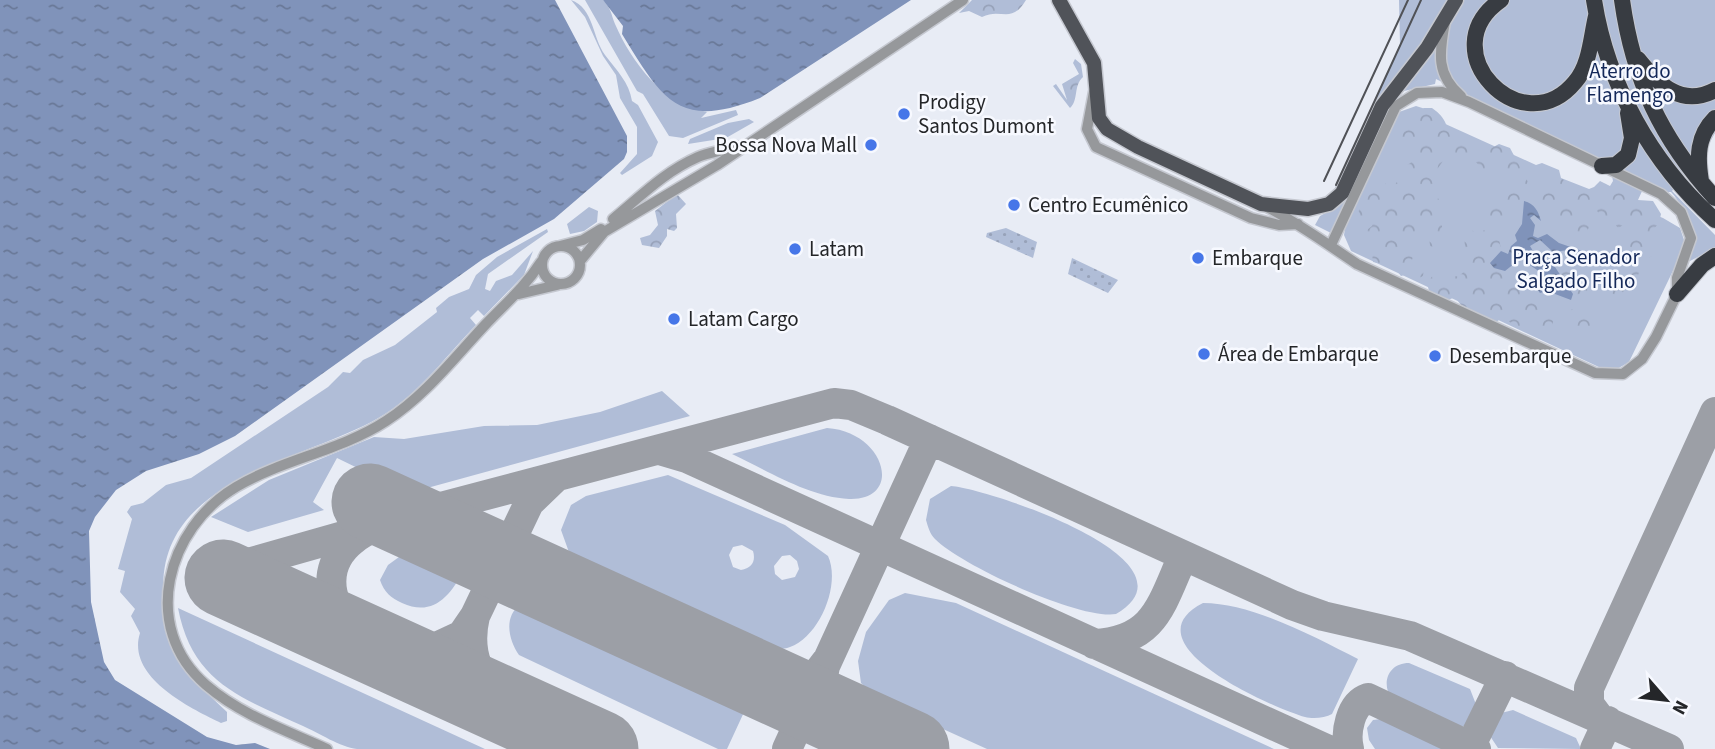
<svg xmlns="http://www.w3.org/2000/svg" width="1715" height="749" font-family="'Source Sans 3',sans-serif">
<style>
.green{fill:#b0bdd7;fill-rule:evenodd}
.forest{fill:url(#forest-crowns)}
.garden{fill:url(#garden-dots)}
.water{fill:url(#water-ripples)}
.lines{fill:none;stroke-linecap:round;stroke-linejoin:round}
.taxiway{stroke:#9c9fa6;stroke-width:30}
.runway{stroke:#9c9fa6;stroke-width:77}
.minor-casing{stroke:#c5c8d0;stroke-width:13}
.major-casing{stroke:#c5c8d0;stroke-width:17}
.highway-casing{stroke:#c5c8d0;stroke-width:18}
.minor{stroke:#96989b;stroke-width:10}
.major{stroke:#505359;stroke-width:14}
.highway{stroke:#383c42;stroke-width:16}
.tram{stroke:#505257;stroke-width:2}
.poi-dot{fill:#4676e8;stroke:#f7f9ff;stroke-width:2.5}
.labels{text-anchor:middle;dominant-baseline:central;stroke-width:5;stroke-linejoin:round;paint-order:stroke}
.park-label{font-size:21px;fill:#142859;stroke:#f7f9ff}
.poi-label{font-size:21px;fill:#242629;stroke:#f7f9ff;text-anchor:start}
</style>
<defs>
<pattern id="forest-crowns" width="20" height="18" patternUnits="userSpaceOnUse" patternTransform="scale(1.75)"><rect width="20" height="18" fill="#b0bdd7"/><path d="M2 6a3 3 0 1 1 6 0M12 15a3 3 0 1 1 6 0" fill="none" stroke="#97a2b9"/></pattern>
<pattern id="garden-dots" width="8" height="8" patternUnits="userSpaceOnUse" patternTransform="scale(1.75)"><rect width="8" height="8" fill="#b0bdd7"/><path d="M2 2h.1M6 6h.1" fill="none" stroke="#97a2b9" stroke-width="1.8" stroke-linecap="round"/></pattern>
<pattern id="water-ripples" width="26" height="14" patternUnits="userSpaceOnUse" patternTransform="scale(1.75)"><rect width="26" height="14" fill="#8093ba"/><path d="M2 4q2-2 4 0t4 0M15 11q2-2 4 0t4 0" fill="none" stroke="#697897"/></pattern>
</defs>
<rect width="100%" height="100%" fill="#e8ecf5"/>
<path class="green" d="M571 0C594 8 592 37 605 55 617 71 629 82 632 101L638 105 658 142 652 156 622 175 620 173 637 154V127L620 98 616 75 603 56 585 17Z
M585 0H603C611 8 611 14 615 24 632 63 663 104 707 112L701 118 736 110 738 115 683 138 669 136 643 94 637 91Z
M1399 0H1715V133L1702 156 1672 191 1715 235V248L1690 261C1691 234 1690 213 1671 192H1661L1436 79 1435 84 1404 91 1393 102 1331 233 1315 225 1320 216 1333 209 1407 63 1381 96 1338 189 1335 188 1400 45Z
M1416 106 1438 113 1441 122 1536 165 1542 163 1559 170 1561 178 1663 218 1680 228 1684 240 1682 252 1629 362 1617 369 1601 368 1351 251 1344 235 1346 223 1399 112Z
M749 119 754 122 726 138 688 144 690 139 728 123Z
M589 207 598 211 597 222 584 231 570 234 567 224Z
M547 229 548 232 488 274 485 289 490 291 496 281 512 275 533 251 524 275 484 316 478 310 470 318 476 325C448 354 420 392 385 414 309 462 151 476 164 600 169 651 191 679 227 712V721L221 723C190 708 126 677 140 633L131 616 135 609 120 592 125 571 118 569 132 519 127 512 131 506 143 503 166 485 191 478 328 387 343 372 350 373 363 360 395 345 437 312 436 308 449 297 469 289 476 275 497 257Z
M662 391 690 416 409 493 337 458 313 502 324 510 248 532 211 517 269 480 374 437 404 439 484 426 537 425 600 412Z
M827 428C886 432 904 501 849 499 809 497 768 471 732 454Z
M668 475 785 525 828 556C841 584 820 636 790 647 779 651 769 648 758 645L583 564 570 555 561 530 571 505 586 496ZM742 545 753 551C756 561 752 568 741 570L733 567 729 555 733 547ZM790 555 797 561 799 569 795 577 782 580 775 574 774 566 782 556Z
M951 486C989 489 1206 561 1116 614 1080 620 962 566 935 539 930 534 928 527 926 520L930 499Z
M410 549 463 571C450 597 432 617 402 603 391 598 384 592 380 580L388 565Z
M905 593 956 603 1274 749H987L877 699 861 683 858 661 866 632 889 600Z
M1203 603C1252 603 1315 637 1358 659L1332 714C1325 718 1313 719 1305 717 1273 708 1125 643 1203 603Z
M520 605 743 708 745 710 727 749H718L519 655C509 641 503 617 520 605Z
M178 608 485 749C443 749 399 749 357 749 340 747 319 733 303 726 241 698 192 682 178 608Z
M1409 663 1470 689 1477 707C1474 720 1466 730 1452 727L1391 698C1381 682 1389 663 1409 663Z
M1513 710 1576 738 1581 749 1498 748 1490 736 1493 723 1501 713Z
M1381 719 1386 720 1448 749H1375L1369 740 1367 728 1373 720Z"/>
<path class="forest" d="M972 0H1026C1011 25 1001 7 982 17L969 11 959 13Z
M1075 59 1081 64 1083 77C1073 86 1079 100 1070 108L1053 86 1056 84 1067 100 1062 84 1079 74 1073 63Z
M1424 108H1432C1447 118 1447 128 1453 143L1470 141 1486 151 1499 144 1510 148 1529 184 1520 191 1525 202C1522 219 1507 225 1491 226L1482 219 1479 211 1483 204 1509 191V176L1503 171 1488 173C1468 158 1482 158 1455 164L1442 150 1443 161 1438 168 1435 192 1440 202 1452 213 1435 216 1442 226V250L1430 246 1429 236 1421 224 1416 225V244L1411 264 1424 268 1423 276 1419 278 1411 273 1401 276 1393 266 1373 262 1372 253 1384 256C1386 247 1377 239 1368 238L1362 242 1358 237 1372 226 1373 215 1368 209 1363 223 1358 218 1360 201 1368 197 1366 188 1369 186 1378 190 1374 178 1377 174 1382 175 1387 188H1392L1397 182V176L1406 174 1407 165 1415 160 1411 149 1401 160 1398 158 1400 151 1391 135 1394 129Z
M1611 171 1643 189 1638 200 1653 201 1661 214 1659 223 1650 233 1655 244V254L1641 263 1637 280 1618 296 1611 293 1610 287 1597 283 1600 278 1617 276 1626 268 1632 225 1627 223 1618 228 1611 219 1601 217 1596 209C1587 222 1592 241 1570 240L1563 232 1567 220H1556L1551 214 1552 202 1536 204 1531 198 1535 189 1548 191 1553 179 1558 177 1568 182 1571 188 1579 193 1594 187 1600 181 1610 186 1613 181Z
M677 194 686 204 676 214 677 228 674 231 667 229V236L659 248 642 245 640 238 650 235 658 225 655 211Z
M1468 226 1474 232 1487 230 1498 234 1501 249 1499 257 1503 269 1523 270 1529 282 1539 289 1540 304C1550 310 1558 320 1549 332 1531 338 1516 327 1503 317L1495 323 1463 308 1455 297 1446 301 1429 291 1427 283 1434 274 1446 272 1458 277 1469 267C1465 256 1462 235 1468 226Z
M1589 245 1597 249 1598 261 1590 272 1587 291 1577 295 1555 267 1550 255 1552 251 1565 248 1584 254Z
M1577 305 1599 313 1596 322 1587 331 1576 330 1569 321 1570 311Z"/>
<path class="garden" d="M1006 228 1037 242 1033 258 986 237 987 233Z
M1072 258 1118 280 1108 293 1068 274Z"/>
<path class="water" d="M0 0H555L627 136V152L624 159 554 219 483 259 235 436 199 454 146 471 116 490 95 517 89 531 91 602 104 662 115 680 207 737 236 745 255 743 270 749H0Z
M603 0H911L760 98C678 131 662 99 622 34L623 26Z
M1524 201C1535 204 1538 211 1541 221L1534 215 1530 218 1535 225 1533 236 1538 238 1547 234 1559 243 1585 252 1579 257 1568 250 1553 252 1540 240 1530 246 1533 251 1546 254 1547 264 1555 267 1573 294 1571 300 1547 291 1540 293 1535 286 1540 272 1524 261 1534 257 1526 256 1525 248 1519 251 1522 254 1520 259 1505 271 1494 268 1490 263 1501 251 1508 254 1511 246 1517 241 1515 235 1522 224Z"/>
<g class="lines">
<path class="taxiway" d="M660 450 687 458 1326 749
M514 533C516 558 530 571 550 583
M239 585 235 574 241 565 361 531
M475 616C466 654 479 681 508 707
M366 641C332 617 315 570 353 540 367 528 386 523 403 517L834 403 851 405 887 420 1292 605 1323 616 1410 636 1669 749
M1094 644C1155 641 1161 605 1183 556
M393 654 432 649 462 635 475 616 529 503 555 478
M825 666C819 691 830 704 849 720
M764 682C791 686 809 687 825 663
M1598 716 1589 704V688L1715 412
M787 749 929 439
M1349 749C1345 733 1350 704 1368 698L1476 749
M1469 749 1505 676
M1595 749 1608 721"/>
<path class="runway" d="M370 502 911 749
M223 578 600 749"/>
<defs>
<path id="minor" d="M1445 22C1439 53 1436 75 1461 96
M1094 92 1087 129 1096 147 1251 218 1279 225 1298 224
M1267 207C1300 224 1327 244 1357 264L1595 373 1623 374 1642 359 1656 337 1677 294V278L1691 238 1681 212 1661 194 1469 102 1442 92 1417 93 1396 106 1331 245
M613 219C641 196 664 172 698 157 710 152 723 151 736 146
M542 265a19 19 0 1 1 38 0a19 19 0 1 1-38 0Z
M560 246 583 240 601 229
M580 261 604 232 717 165 963 0
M519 294 557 285
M327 749C285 730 241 715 206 685 139 627 167 528 236 487 283 459 340 451 386 421 425 396 454 358 485 325 505 304 525 287 541 262"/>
<path id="major" d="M1059 0 1094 63 1099 118 1107 129 1138 147 1261 204 1308 209 1329 204 1342 193 1382 106 1427 48 1456 0"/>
<path id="highway" d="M1501 0C1429 50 1522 146 1575 82 1590 65 1591 37 1596 16
M1594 0C1607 84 1652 164 1715 220
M1622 0C1633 79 1661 139 1715 198
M1638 59C1658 84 1681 108 1715 90
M1602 166 1616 165 1628 155 1632 138 1628 113
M1701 181C1697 157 1697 136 1715 118
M1677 294 1702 265 1715 256"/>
</defs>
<use href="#minor" class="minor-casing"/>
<use href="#major" class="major-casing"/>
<use href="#highway" class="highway-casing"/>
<use href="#minor" class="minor"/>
<use href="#major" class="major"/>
<use href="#highway" class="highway"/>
<path class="tram" d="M1324 181 1408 0
M1336 185 1421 0"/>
</g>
<g class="poi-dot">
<circle cx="904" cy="114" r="7"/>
<circle cx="871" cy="145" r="7"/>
<circle cx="1014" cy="205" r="7"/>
<circle cx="795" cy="249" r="7"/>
<circle cx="1198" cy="258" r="7"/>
<circle cx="674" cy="319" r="7"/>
<circle cx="1204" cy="354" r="7"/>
<circle cx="1435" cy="356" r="7"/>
</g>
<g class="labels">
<g class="park-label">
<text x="1630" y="71">Aterro do<tspan x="1630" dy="24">Flamengo</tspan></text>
<text x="1576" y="257">Praça Senador<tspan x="1576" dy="24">Salgado Filho</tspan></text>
</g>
<g class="poi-label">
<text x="918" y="102">Prodigy<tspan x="918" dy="24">Santos Dumont</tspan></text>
<text x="857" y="145" text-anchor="end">Bossa Nova Mall</text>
<text x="1028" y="205">Centro Ecumênico</text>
<text x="809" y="249">Latam</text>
<text x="1212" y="258">Embarque</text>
<text x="688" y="319">Latam Cargo</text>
<text x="1218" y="354">Área de Embarque</text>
<text x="1449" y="356">Desembarque</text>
</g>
</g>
<g transform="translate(1666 700) rotate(118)" stroke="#f7f9ff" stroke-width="5" paint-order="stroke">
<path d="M0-5L12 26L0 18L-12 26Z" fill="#242629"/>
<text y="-10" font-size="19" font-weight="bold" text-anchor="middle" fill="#242629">N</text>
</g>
</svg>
